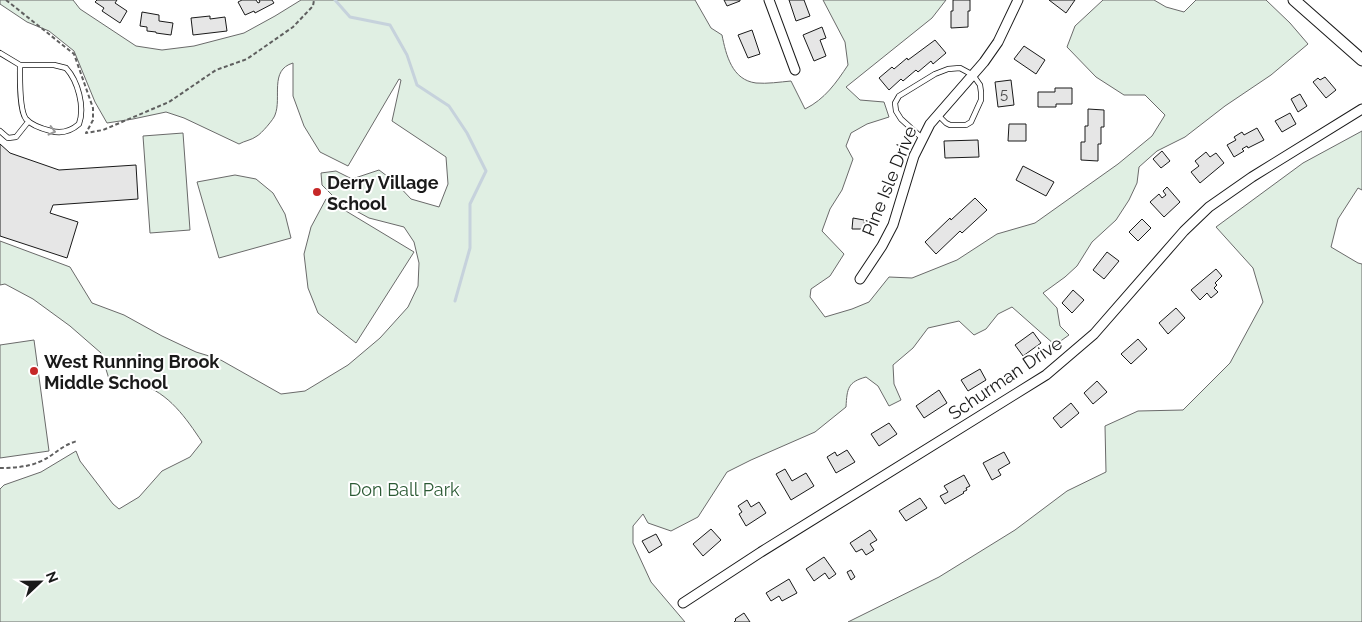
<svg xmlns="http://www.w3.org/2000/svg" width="1362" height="622" font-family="Raleway,sans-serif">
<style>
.green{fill:#e0efe3;stroke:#6a6a6a}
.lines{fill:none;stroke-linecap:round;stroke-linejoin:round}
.stream{stroke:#c6d2dc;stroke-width:3}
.building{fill:#e6e6e6;stroke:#1a1a1a}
.service-casing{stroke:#1a1a1a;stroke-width:6}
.minor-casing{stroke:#1a1a1a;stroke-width:11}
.tertiary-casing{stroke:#1a1a1a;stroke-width:13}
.path{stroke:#5f5f5f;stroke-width:2;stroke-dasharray:4 2.5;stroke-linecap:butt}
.service{stroke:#fff;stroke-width:4.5}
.minor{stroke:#fff;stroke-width:9}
.tertiary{stroke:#fff;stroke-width:11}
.oneway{stroke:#989898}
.poi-dot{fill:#c62828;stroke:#fff;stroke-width:2}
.labels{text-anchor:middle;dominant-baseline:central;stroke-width:4;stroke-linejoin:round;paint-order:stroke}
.number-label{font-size:15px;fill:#4d4d4d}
.street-label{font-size:18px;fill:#1a1a1a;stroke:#fff}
.poi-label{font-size:18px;font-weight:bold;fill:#1a1a1a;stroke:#fff;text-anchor:start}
.park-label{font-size:18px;fill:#2b5a34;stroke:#fff}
</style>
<rect width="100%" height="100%" fill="#fff"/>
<path class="green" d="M0 0H73L80 9 136 46 162 50 194 46 244 33 275 16 301 0H695L711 28 722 35C726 55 732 80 756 83 767 84 780 82 791 81L805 109C825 99 836 83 848 65L845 42 823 0H946L932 18 846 87 860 100 884 102 889 117 867 124 851 133 846 146 853 159 842 190 830 209 822 231 844 254 830 276 811 289 810 297 825 317 852 309 869 302 889 277 912 278 957 260 997 234 1035 223 1118 164 1152 136 1165 115 1145 95H1124L1096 77 1067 47 1075 26 1103 0H1154L1166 7 1184 12 1196 0H1266L1290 23 1308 44 1271 75 1225 106 1185 137 1157 151 1139 167 1137 183 1129 200 1116 220 1092 242 1077 266 1065 277 1043 293 1057 308 1060 326 1069 335 1055 345 1012 307 998 314 986 329 974 335 959 321 928 328 913 348 893 365 894 384 901 400 889 406 878 386 866 377C848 382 847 388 846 407L815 432 751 460 727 472 698 517 671 531 648 523 643 514 633 526V543L651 582 685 622H0V489L4 485 41 472 76 451 80 461 113 504 119 509 139 497 162 471 190 457 202 442C186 418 169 393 140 384 131 381 119 381 109 379L101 353 70 326 33 299 5 284 0 285V241L70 267 92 303 124 315 162 336 196 352 219 359 281 394 305 391 348 365 380 338 408 307 418 286 419 263 414 242 404 227 369 218 338 201 322 185 321 173 336 171 352 179 379 170 395 182 411 199 439 207 448 184 446 157 392 121 401 80 399 79 348 166 320 152 304 126 293 96V63C269 70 282 98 275 115 274 119 261 134 257 136 252 140 244 141 239 144L184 118 166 112 133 119 107 123 95 102 74 51 49 31 27 22 0 4Z
M1362 131V190L1358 188 1338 219 1331 247 1358 263 1362 264V622H848L939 577 1015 530 1067 491 1106 472 1105 426 1138 411 1183 410 1230 363 1263 302 1253 268 1216 227 1303 163Z
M183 133 190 230 150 233 143 136Z
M235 175 256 179 273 193 285 214 291 238 219 258 197 182Z
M326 199 414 252 356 343 318 313 308 288 304 254 311 227Z
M34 340 49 451 0 458V345Z"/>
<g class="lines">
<path class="stream" d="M335 0 350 17 390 25 407 55 417 85 449 106 467 133 486 171 470 204V248L455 301"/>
</g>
<path class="building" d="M97 0H117L115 3 127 11 120 23 102 11 104 8 95 2Z
M242 0H256L258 3 260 2 259 0H272L274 3 255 13 254 11 245 15 238 2Z
M724 0H740V1L727 6Z
M789 0H804L810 16 796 21Z
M953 0H970V11H968V27L951 28V11H953Z
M1049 0H1075L1066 13Z
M142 12 159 15V21L173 23 171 35 156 33V32L147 31V27L140 26Z
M210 16V19L225 17 227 31 193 35 191 18Z
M822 27 826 38 820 40 826 56 814 61 803 35Z
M752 30 760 54 748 58 738 35Z
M935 40 946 53 933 64 931 61 918 72 916 70 903 81 901 79 889 90 879 78 892 67 894 69 907 58 908 60Z
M1024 46 1045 60 1036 74 1014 59Z
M1325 77 1336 90 1326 98 1313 82 1318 78 1320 80Z
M1011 80 1014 105 998 107 995 82Z
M1055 88H1072V104H1056V107H1038V92H1055Z
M1300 94 1307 106 1298 112 1291 99Z
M1088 109 1104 110V127H1101V144H1098V161L1081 160V142H1085V126H1088Z
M1290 113 1296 124 1282 132 1275 121Z
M1009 124H1026V141H1008Z
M1257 128 1264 140 1248 148 1247 146 1242 149 1244 151 1234 157 1227 145 1236 140 1234 137 1242 132 1244 135Z
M978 140 979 157 945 158 944 141Z
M0 144 10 153 59 170 136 165 138 199 53 205 50 213 78 222 67 258 0 236Z
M1162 151 1170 161 1161 168 1153 159Z
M1206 152 1210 157 1216 153 1224 163 1200 183 1191 172 1199 166 1195 161Z
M1023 166 1054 182 1046 196 1016 180Z
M1167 187 1180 202 1164 217 1150 202 1159 194 1162 198 1166 195 1163 191Z
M975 198 987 210 962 233 960 231 936 254 925 242 950 218 951 220Z
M853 218 864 220 865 229H852Z
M1142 219 1151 228 1138 241 1129 232Z
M1107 252 1119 261 1104 279 1093 270Z
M1216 269 1222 276 1215 283 1217 285 1214 288 1218 292 1211 298 1207 293 1200 300 1191 290Z
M1073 290 1084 300 1072 313 1062 303Z
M1176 308 1185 318 1168 334 1159 323Z
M1033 332 1041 343 1023 356 1015 345Z
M1138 339 1147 349 1131 364 1121 354Z
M980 369 986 380 968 391 961 380Z
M1097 381 1107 392 1093 404 1084 393Z
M939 390 947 403 924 418 916 406Z
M1071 403 1079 413 1061 428 1053 418Z
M889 423 897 434 879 446 871 434Z
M847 450 855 462 836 473 827 457 835 452 837 456Z
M1004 452 1010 463 998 470 1001 475 992 480 983 463Z
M785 469 792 481 806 473 814 486 791 500 776 474Z
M964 475 970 486 966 488 967 490 963 492 964 493 945 504 940 496 948 492 944 486Z
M920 498 927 508 906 521 899 511Z
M747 500 751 507 759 502 766 513 746 526 739 514 742 512 738 506Z
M711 529 721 540 703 556 693 544Z
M870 530 877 540 870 544 874 550 866 555 862 549 856 552 850 543Z
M656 534 662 545 649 553 642 541Z
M824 557 836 574 829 579 825 573 814 581 806 569Z
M851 570 855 577 851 580 847 572Z
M789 579 797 593 782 601 779 596 771 601 766 593Z
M744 613 750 622H734L736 620 735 619Z"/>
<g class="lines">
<defs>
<path id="service" d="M0 53 20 65H54L66 68C78 81 85 107 79 124 71 131 62 134 51 131 43 129 32 126 26 119 19 110 20 77 20 65
M0 131 8 138 16 137 28 122
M922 138 901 119 896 111 895 103 899 96 935 74 948 69 960 68 973 75 980 85 981 92V100L971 122 966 125H950L946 123 938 115"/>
<path id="minor" d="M769 0 795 70
M860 279 882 246 893 225 914 156 930 124 984 62 998 42 1018 0
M683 603 761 552 1046 375 1094 334 1184 231 1209 207 1252 177 1362 109"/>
<path id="tertiary" d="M1294 0 1362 60"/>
</defs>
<use href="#service" class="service-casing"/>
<use href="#minor" class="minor-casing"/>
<use href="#tertiary" class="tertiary-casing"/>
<path class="path" d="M6 0 74 54 93 108V120L86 133 103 130 169 102 216 70 247 59 293 27 313 6 314 0
M0 468C12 468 28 467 39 462 54 456 60 446 77 441"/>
<use href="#service" class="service"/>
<use href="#minor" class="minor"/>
<use href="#tertiary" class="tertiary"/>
</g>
<defs><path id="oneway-chevron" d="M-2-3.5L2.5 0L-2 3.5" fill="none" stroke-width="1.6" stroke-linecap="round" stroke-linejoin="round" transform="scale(1.25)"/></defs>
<use class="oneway" href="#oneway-chevron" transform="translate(52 131) rotate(14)"/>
<g class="poi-dot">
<circle cx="317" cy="192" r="5"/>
<circle cx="34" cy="371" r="5"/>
</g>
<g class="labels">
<g class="number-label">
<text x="1004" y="94">5</text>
</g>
<g class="street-label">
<text transform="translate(889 181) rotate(-68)">Pine Isle Drive</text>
<text transform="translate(1005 378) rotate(-34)">Schurman Drive</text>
</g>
<g class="poi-label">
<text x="327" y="182">Derry Village<tspan x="327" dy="21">School</tspan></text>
<text x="44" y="361">West Running Brook<tspan x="44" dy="21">Middle School</tspan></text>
</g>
<g class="park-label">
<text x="404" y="489">Don Ball Park</text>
</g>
</g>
<g transform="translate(40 582) rotate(68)" stroke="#ffffff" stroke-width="4" paint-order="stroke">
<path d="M0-4L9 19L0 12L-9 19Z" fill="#1a1a1a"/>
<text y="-8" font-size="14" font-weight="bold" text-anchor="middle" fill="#1a1a1a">N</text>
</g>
</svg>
